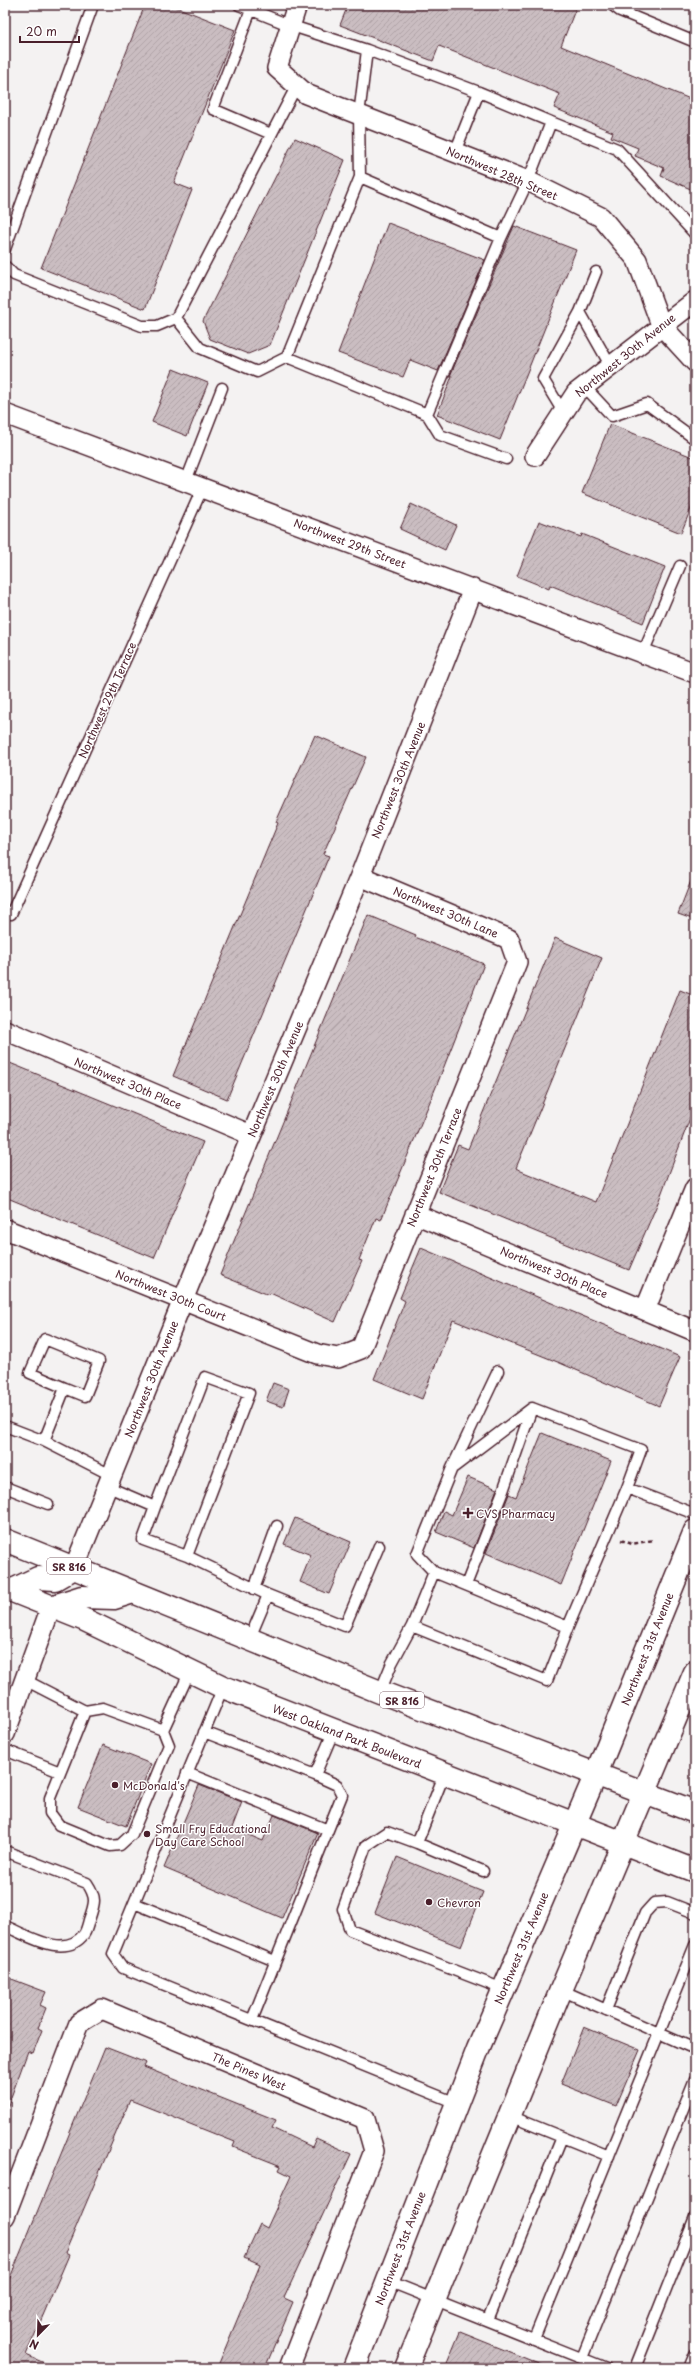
<svg xmlns="http://www.w3.org/2000/svg" width="700" height="2373" font-family="'Playpen Sans',sans-serif">
<style>
.building{fill:url(#building-hatch);stroke:#4a1f2b}
.lines{fill:none;stroke-linecap:round;stroke-linejoin:round}
.lane-casing{stroke:#4a1f2b;stroke-width:13}
.street-casing{stroke:#4a1f2b;stroke-width:22}
.primary-casing{stroke:#4a1f2b;stroke-width:25}
.path{stroke:#4a1f2b;stroke-width:2.5;stroke-dasharray:4 3;stroke-linecap:butt}
.lane{stroke:#fff;stroke-width:10}
.street{stroke:#fff;stroke-width:19}
.primary{stroke:#fff;stroke-width:22}
.poi-dot{fill:#4a1f2b;stroke:#fff;stroke-width:1.5}
.labels{text-anchor:middle;dominant-baseline:central;stroke-width:3;stroke-linejoin:round;paint-order:stroke}
.shield{fill:#fff;stroke:#80626b;stroke-width:1}
.shield-label{font-size:10px;font-weight:bold;fill:#4a1f2b}
.street-label{font-size:11px;fill:#4a1f2b;stroke:#fff}
.poi-label{font-size:11px;fill:#4a1f2b;stroke:#fff;text-anchor:start}
</style>
<defs>
<pattern id="building-hatch" width="6" height="6" patternUnits="userSpaceOnUse"><rect width="6" height="6" fill="#cabdc1"/><path d="M-1 1l2-2M0 6l6-6M5 7l2-2" fill="none" stroke="#afa2a6"/></pattern>
</defs>
<rect width="100%" height="100%" fill="#f4f2f2"/>
<filter id="ink" filterUnits="userSpaceOnUse"><feTurbulence type="fractalNoise" baseFrequency=".025" numOctaves="2"/><feDisplacementMap in="SourceGraphic" scale="8" xChannelSelector="R" yChannelSelector="G"/><feConvolveMatrix kernelMatrix="1 2 1 2 8 2 1 2 1" color-interpolation-filters="sRGB"/></filter>
<g filter="url(#ink)">
<path class="building" d="M145 5H171L235 30 174 183 192 190 145 309 41 268Z
M348 5H577L561 46 695 101V191L661 176 664 168 635 156 638 148 611 137 613 132 554 108 560 94 439 46 433 61 340 25Z
M295 138 345 160 270 345 248 354 210 339 203 321Z
M388 223 485 260 438 371 410 360 403 377 338 353Z
M514 226 576 250 500 440 437 415 452 376H450Z
M173 369 208 383 187 436 152 422Z
M610 424 695 458V499L681 533 582 493Z
M411 504 456 525 445 550 400 529Z
M539 521 581 537 582 534 665 567 643 623 550 585 549 589 517 576Z
M315 735 366 757 323 854 329 856 227 1099 173 1076 278 823 276 822Z
M694 873H695V920L678 914Z
M368 915 416 935 415 937 484 964 438 1082 381 1220 376 1218 359 1260 362 1261 335 1322 270 1293 269 1295 220 1275Z
M555 938 602 958 516 1168 521 1171 596 1202 680 990 695 996V1105L659 1200 629 1270 439 1192 458 1145 468 1149Z
M5 1061 203 1142 154 1258 5 1197Z
M421 1248 680 1357 659 1406 560 1363 453 1320 422 1399 374 1379 405 1301 400 1298Z
M273 1383 289 1389 283 1407 266 1401Z
M542 1433 611 1461 561 1585 486 1553 509 1494 516 1497Z
M468 1477 497 1489 474 1548 436 1532 444 1511 452 1515Z
M295 1518 351 1542 329 1594 300 1582 311 1555 284 1544Z
M103 1745 151 1764 126 1826 78 1807Z
M199 1785 242 1802 232 1828 263 1841 274 1815 318 1833 282 1918 164 1868Z
M397 1857 483 1892 461 1947 375 1913Z
M9 1978 46 1992 40 2005 46 2008 38 2028 42 2030 33 2053 28 2051 7 2108 5 2107V1989Z
M584 2027 640 2050 616 2106 561 2084Z
M105 2047 146 2063 144 2067 276 2120 272 2128 312 2147 316 2138 351 2154 284 2298 293 2302 265 2368H217L260 2265 244 2258 260 2224 267 2228 291 2176 279 2170 281 2166 233 2147 235 2142 130 2100 65 2253 69 2255 26 2355 56 2368H5V2290Z
M460 2332 547 2367V2368H445Z"/>
<g class="lines">
<defs>
<path id="lane" d="M239 5 289 25 367 50
M612 5 620 11 695 42
M251 10 213 109 271 134
M297 85 176 318 200 348 257 372 287 357 360 177 359 115 367 50 479 92
M455 152 479 92 551 122
M501 238 528 181 551 122 617 149 694 233
M5 249 93 5
M5 266 14 275 142 326H157L176 318
M580 312 596 272
M287 357 427 414 501 238 360 177
M584 386 612 416 647 404 695 439
M563 412 543 379 580 312 610 365
M427 414 440 435 506 459
M186 481 222 388
M643 653 680 566
M5 911 11 914 203 487
M498 1371 452 1468 417 1554 434 1572 568 1627 627 1488
M532 1408 641 1450 627 1488 695 1514
M5 1426 44 1441 111 1475
M44 1441 65 1388 30 1373 45 1339 99 1361 85 1396 65 1388
M454 1467 532 1408
M106 1486 155 1507 205 1377 249 1393 187 1556 143 1540 155 1507
M5 1487 48 1504
M187 1556 268 1595
M434 1572 412 1626 547 1681 568 1627
M466 1585 503 1491 532 1408
M254 1589 277 1526
M249 1640 268 1595 345 1626 379 1546
M25 1680 85 1711
M223 1687 113 1954 123 1968 456 2103
M380 1692 392 1663 412 1626
M163 1730 103 1708 85 1711 50 1798V1813L59 1825 110 1846 120 1845 132 1834 169 1745 163 1730 190 1671
M204 1732 315 1775 334 1730
M5 1750 60 1772
M187 1773 328 1830
M444 1775 417 1843 387 1832 366 1846 343 1909 350 1930 503 1989
M417 1843 483 1871
M5 1851 87 1883C97 1898 95 1903 89 1920 88 1924 86 1931 84 1934 65 1960 27 1935 5 1926
M134 1903 275 1961
M561 1990 695 2049
M606 2010 645 1913 654 1903 667 1902 695 1913
M252 2020 342 1795 337 1785 315 1775
M510 2116 609 2156
M388 2281 606 2368
M488 2320 562 2137
M534 2339 695 1945
M582 2358 695 2079
M635 2368 695 2217
M689 2368 695 2354"/>
<path id="street" d="M297 5 277 68 306 94 528 181 601 217 637 260 661 325 695 362
M5 414 695 673
M535 456 576 393 695 301
M5 1030 251 1135
M415 1214 692 1330
M5 1229 317 1354 338 1358 361 1349 517 962 509 939 360 876
M645 1310 695 1188
M74 1568 194 1273 360 876 473 589
M5 1734 51 1607
M5 2216 79 2023 102 2009 365 2119 374 2151 289 2368"/>
<path id="primary" d="M5 1540 380 1692 695 1812
M5 1588 85 1620 223 1687 695 1871
M11 1591 38 1578 55 1579 74 1568
M51 1607 82 1597 114 1598 133 1592
M354 2368 478 2049 596 1774 695 1531
M406 2368 561 1990 695 1672"/>
</defs>
<use href="#lane" class="lane-casing"/>
<use href="#street" class="street-casing"/>
<use href="#primary" class="primary-casing"/>
<path class="path" d="M621 1540 632 1544 654 1540"/>
<use href="#lane" class="lane"/>
<use href="#street" class="street"/>
<use href="#primary" class="primary"/>
</g>
</g>
<g class="poi-dot">
<path d="M466 1507h4v4h4v4h-4v4h-4v-4h-4v-4h4z"/>
<circle cx="115" cy="1785" r="4"/>
<circle cx="147" cy="1834" r="4"/>
<circle cx="429" cy="1902" r="4"/>
</g>
<g class="labels">
<g class="shield">
<rect x="47" y="1558" width="44" height="16" rx="3"/>
<rect x="380" y="1692" width="44" height="16" rx="3"/>
</g>
<g class="shield-label">
<text x="69" y="1566">SR 816</text>
<text x="402" y="1700">SR 816</text>
</g>
<g class="street-label">
<text transform="translate(502 173) rotate(23)">Northwest 28th Street</text>
<text transform="translate(625 355) rotate(-39)">Northwest 30th Avenue</text>
<text transform="translate(350 543) rotate(21)">Northwest 29th Street</text>
<text transform="translate(107 700) rotate(-66)">Northwest 29th Terrace</text>
<text transform="translate(398 780) rotate(-68)">Northwest 30th Avenue</text>
<text transform="translate(446 912) rotate(23)">Northwest 30th Lane</text>
<text transform="translate(275 1079) rotate(-67)">Northwest 30th Avenue</text>
<text transform="translate(128 1083) rotate(23)">Northwest 30th Place</text>
<text transform="translate(434 1167) rotate(-68)">Northwest 30th Terrace</text>
<text transform="translate(554 1272) rotate(23)">Northwest 30th Place</text>
<text transform="translate(171 1295) rotate(22)">Northwest 30th Court</text>
<text transform="translate(151 1379) rotate(-68)">Northwest 30th Avenue</text>
<text transform="translate(647 1649) rotate(-68)">Northwest 31st Avenue</text>
<text transform="translate(347 1736) rotate(21)">West Oakland Park Boulevard</text>
<text transform="translate(521 1948) rotate(-67)">Northwest 31st Avenue</text>
<text transform="translate(249 2071) rotate(23)">The Pines West</text>
<text transform="translate(400 2248) rotate(-69)">Northwest 31st Avenue</text>
</g>
<g class="poi-label">
<text x="476" y="1513">CVS Pharmacy</text>
<text x="123" y="1785">McDonald's</text>
<text x="155" y="1828">Small Fry Educational<tspan x="155" dy="13">Day Care School</tspan></text>
<text x="437" y="1902">Chevron</text>
</g>
</g>
<rect width="700" height="2373" fill="none" stroke="#fff" stroke-width="20"/>
<rect x="10" y="10" width="680" height="2353" fill="none" stroke="#4a1f2b" stroke-width="1.5" filter="url(#ink)"/>
<g transform="translate(38 2335) rotate(203)" stroke="#ffffff" stroke-width="3" paint-order="stroke">
<path d="M0-3L7 15L0 10L-7 15Z" fill="#4a1f2b"/>
<text y="-6" font-size="11" font-weight="bold" text-anchor="middle" fill="#4a1f2b">N</text>
</g>
<path d="M20 36v6h59v-6" fill="none" stroke="#4a1f2b" stroke-width="2"/>
<text x="26" y="36" font-size="12" fill="#4a1f2b" stroke="#ffffff" stroke-width="3" paint-order="stroke">20 m</text>
</svg>
